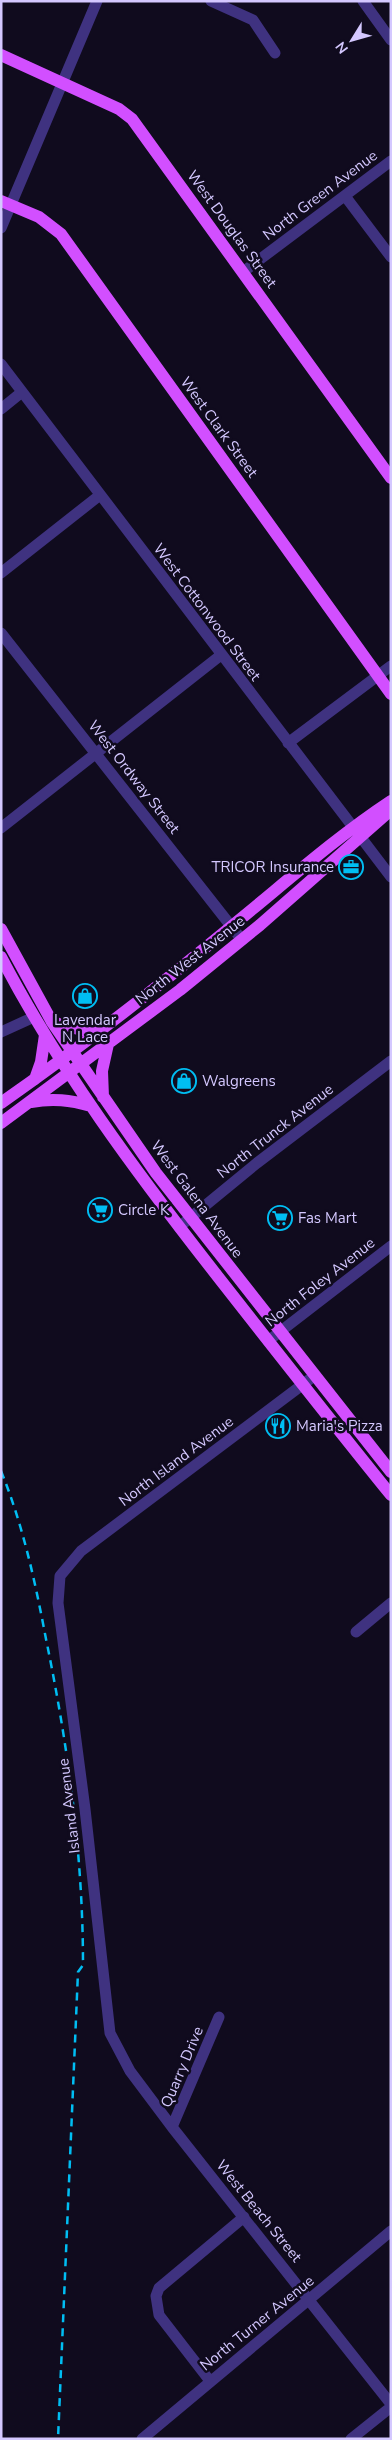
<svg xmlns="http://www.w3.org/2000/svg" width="392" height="2440" font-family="'Nunito Sans',sans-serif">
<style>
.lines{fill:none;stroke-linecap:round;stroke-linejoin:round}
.minor{stroke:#3f3280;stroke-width:11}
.major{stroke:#d24fff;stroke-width:12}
.rail{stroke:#00bef3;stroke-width:2.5;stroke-dasharray:8 6;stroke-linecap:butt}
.labels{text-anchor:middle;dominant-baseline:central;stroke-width:5;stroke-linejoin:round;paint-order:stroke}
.street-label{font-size:15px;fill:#d4c8ff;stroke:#100b1e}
.poi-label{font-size:15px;fill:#d4c8ff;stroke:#100b1e;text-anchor:start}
</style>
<rect width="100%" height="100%" fill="#100b1e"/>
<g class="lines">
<path class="minor" d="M211 1 253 20 275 53
M363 1 391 40
M345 196 391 257
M1 228 97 1
M243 272 391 161
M1 364 391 877
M1 409 22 392
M1 573 100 495
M1 633 242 940
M288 743 391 666
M1 828 221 655
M1 1032 34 1017
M179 1227 257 1163 391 1061
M268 1341 391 1246
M314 1376 81 1551 60 1576 58 1603 85 1809 110 2033 130 2071 172 2127 391 2404
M356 1632 391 1603
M172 2127 219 2017
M210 2381 159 2315 156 2296 159 2288 244 2217
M142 2439 391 2231
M351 2439 391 2407"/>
<path class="major" d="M1 55 119 109 132 119 391 478
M1 201 39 217 61 234 391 694
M1 929 52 1022 156 1173 391 1472
M1 957C60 1070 136 1172 215 1273 273 1347 331 1421 391 1495
M52 1022 82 1030 99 1032
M35 1079 41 1062 45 1035
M103 1097 102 1071 108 1044
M31 1102C53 1098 70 1100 91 1106
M1 1103C81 1047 158 987 233 925 285 883 335 838 391 801
M1 1123 180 990 260 925 391 810"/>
<path class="rail" d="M1 1471C23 1525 35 1581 46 1639 68 1746 83 1855 83 1965L78 1972 58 2439"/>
</g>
<defs>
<symbol id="office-ring" viewBox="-11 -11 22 22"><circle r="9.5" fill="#100b1e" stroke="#00bef3" stroke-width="1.5"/><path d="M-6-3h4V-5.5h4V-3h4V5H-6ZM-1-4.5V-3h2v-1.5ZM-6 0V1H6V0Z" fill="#00bef3"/></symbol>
<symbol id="shop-ring" viewBox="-11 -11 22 22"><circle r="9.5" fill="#100b1e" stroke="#00bef3" stroke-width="1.5"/><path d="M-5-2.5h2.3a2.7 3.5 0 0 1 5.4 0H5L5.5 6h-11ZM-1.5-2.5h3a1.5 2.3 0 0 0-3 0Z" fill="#00bef3"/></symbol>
<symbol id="supermarket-ring" viewBox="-11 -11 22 22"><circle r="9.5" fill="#100b1e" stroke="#00bef3" stroke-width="1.5"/><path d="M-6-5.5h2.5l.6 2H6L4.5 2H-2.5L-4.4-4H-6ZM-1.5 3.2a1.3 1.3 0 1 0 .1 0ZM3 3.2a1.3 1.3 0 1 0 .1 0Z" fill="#00bef3"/></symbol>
<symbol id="restaurant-ring" viewBox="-11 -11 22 22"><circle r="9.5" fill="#100b1e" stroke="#00bef3" stroke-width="1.5"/><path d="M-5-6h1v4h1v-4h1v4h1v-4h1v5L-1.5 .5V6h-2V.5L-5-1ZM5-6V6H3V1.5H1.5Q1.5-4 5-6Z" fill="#00bef3"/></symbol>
</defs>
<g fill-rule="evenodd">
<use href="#office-ring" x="337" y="853" width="28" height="28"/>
<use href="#shop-ring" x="71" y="982" width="28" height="28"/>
<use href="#shop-ring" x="170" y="1067" width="28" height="28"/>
<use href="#supermarket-ring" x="86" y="1196" width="28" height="28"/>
<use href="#supermarket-ring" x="266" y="1204" width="28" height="28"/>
<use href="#restaurant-ring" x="264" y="1412" width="28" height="28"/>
</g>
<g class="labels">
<g class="street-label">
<text transform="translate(320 195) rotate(-37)">North Green Avenue</text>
<text transform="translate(232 229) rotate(54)">West Douglas Street</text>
<text transform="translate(219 427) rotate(54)">West Clark Street</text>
<text transform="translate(207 612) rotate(53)">West Cottonwood Street</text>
<text transform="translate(134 777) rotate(52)">West Ordway Street</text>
<text transform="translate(190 960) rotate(-38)">North West Avenue</text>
<text transform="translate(275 1131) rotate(-38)">North Trunck Avenue</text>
<text transform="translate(197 1199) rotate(53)">West Galena Avenue</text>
<text transform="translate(320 1282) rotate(-38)">North Foley Avenue</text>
<text transform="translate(176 1461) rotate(-37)">North Island Avenue</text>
<text transform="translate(69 1806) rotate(-97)">Island Avenue</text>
<text transform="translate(182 2067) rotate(-67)">Quarry Drive</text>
<text transform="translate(259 2211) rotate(51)">West Beach Street</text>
<text transform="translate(257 2323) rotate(-39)">North Turner Avenue</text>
</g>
<g class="poi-label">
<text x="334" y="867" text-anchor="end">TRICOR Insurance</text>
<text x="85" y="1020" text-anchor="middle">Lavendar<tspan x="85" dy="17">N Lace</tspan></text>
<text x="202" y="1081">Walgreens</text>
<text x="118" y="1210">Circle K</text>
<text x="298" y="1218">Fas Mart</text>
<text x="296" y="1426">Maria's Pizza</text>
</g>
</g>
<rect width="392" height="2440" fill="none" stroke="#d4c8ff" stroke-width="5"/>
<g transform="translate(352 40) rotate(233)" stroke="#100b1e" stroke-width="4" paint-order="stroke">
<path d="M0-4L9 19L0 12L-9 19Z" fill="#d4c8ff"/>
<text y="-8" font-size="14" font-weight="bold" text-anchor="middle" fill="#d4c8ff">N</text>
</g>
</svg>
